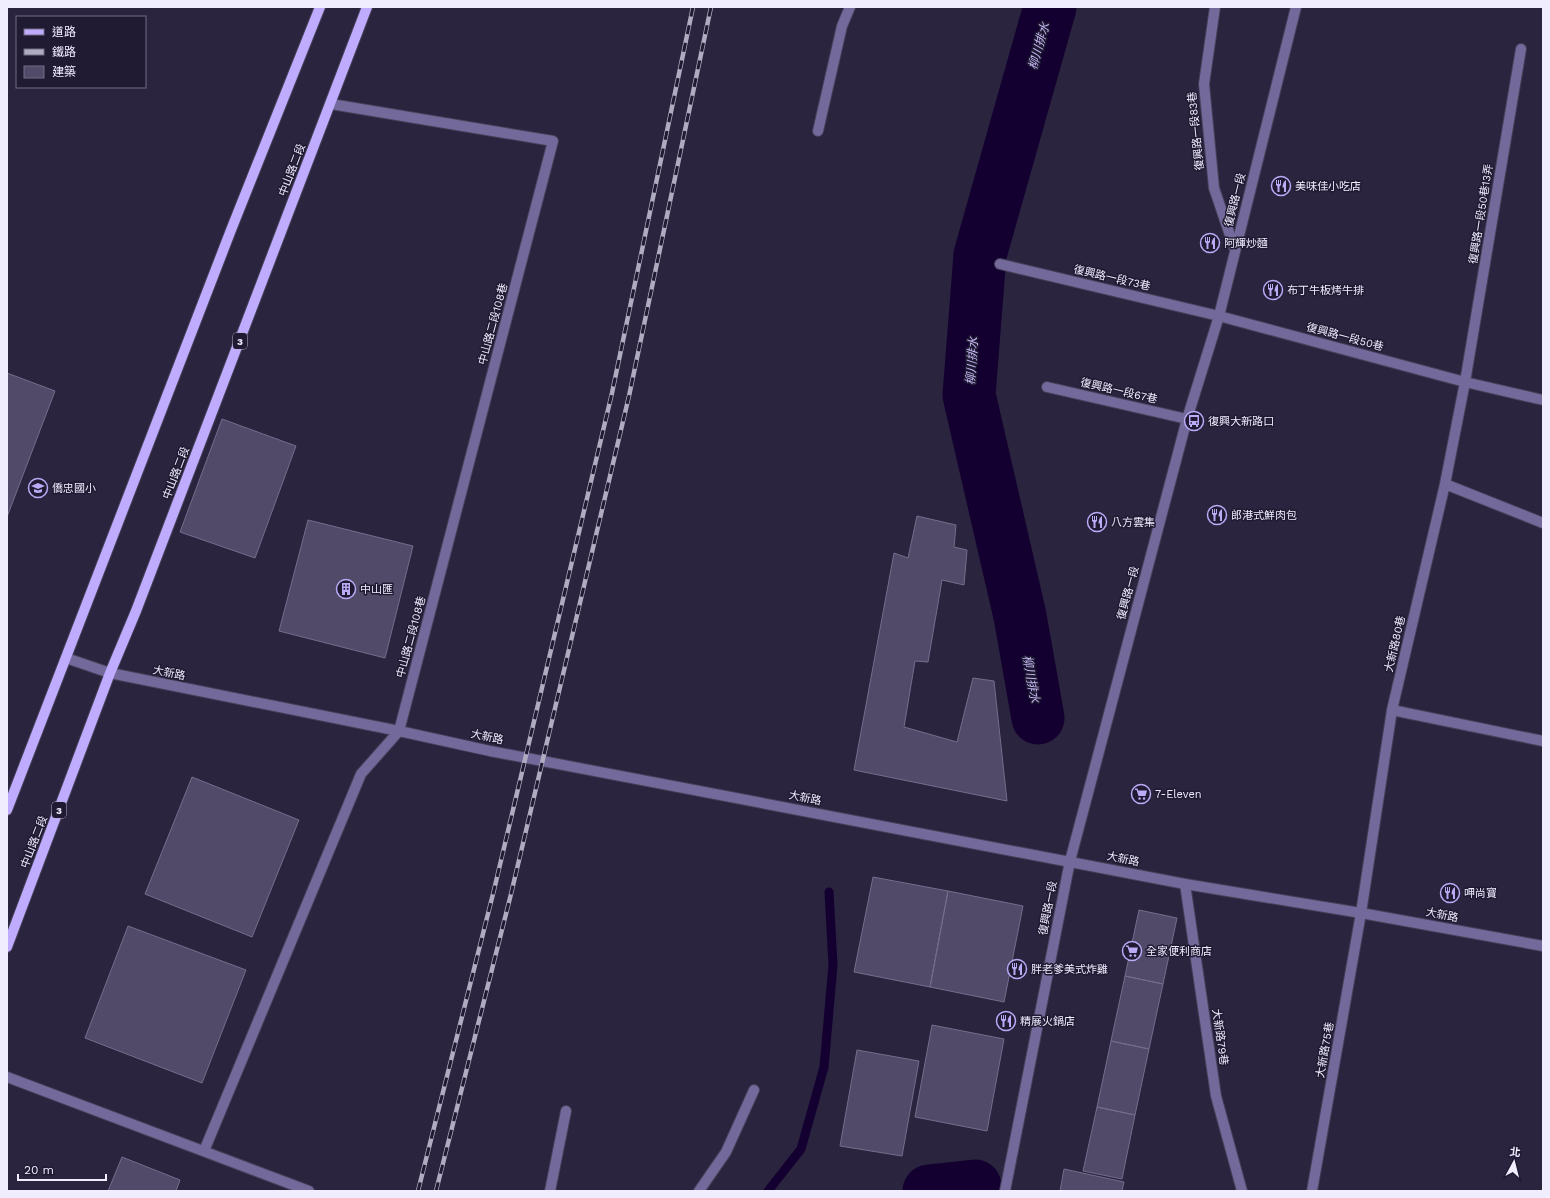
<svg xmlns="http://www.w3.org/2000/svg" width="1550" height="1198" font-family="'Work Sans','Noto Sans TC',sans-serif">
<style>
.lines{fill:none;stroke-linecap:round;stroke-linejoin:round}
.stream{stroke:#130030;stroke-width:9}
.river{stroke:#130030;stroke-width:53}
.building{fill:#514a68;stroke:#746e8d}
.lane-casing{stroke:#464059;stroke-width:12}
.street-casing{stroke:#464059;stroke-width:12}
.primary-casing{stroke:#464059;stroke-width:12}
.lane{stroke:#74699b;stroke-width:10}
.street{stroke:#74699b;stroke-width:10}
.primary{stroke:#bfacff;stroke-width:10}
.rail-casing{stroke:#afabc0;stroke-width:4.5}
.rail{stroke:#201a33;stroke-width:3;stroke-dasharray:9;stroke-linecap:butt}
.labels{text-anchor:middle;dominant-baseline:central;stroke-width:3;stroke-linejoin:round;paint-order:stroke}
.shield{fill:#201a33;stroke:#b2aec2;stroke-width:1}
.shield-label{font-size:10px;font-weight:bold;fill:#f0edff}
.street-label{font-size:11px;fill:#f0edff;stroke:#201a33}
.poi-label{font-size:11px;fill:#f0edff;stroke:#201a33;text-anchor:start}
.water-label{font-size:12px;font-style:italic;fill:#c5b8f5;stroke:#201a33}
</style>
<rect width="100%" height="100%" fill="#2a243e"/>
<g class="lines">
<path class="stream" d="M768 1191 801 1149 824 1067 833 965 829 892"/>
<path class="river" d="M1038 718 1020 616 969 395 980 255 1050 7
M929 1191 975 1186"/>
</g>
<path class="building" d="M7 373 55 391 7 517Z
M222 419 296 446 255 558 180 532Z
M917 516 956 525 954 547 967 550 964 585 942 580 928 662 915 661 904 727 957 742 973 678 994 681 1007 801 854 770 894 553 908 558Z
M308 520 413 546 385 658 279 631Z
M192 777 299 820 252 937 145 894Z
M873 877 948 891 930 987 854 972Z
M948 891 1023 906 1004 1002 930 987Z
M1139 910 1177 918 1163 984 1125 976Z
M128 926 246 970 202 1083 85 1038Z
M1125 976 1163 984 1149 1049 1111 1041Z
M932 1025 1004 1039 987 1131 915 1117Z
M1111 1041 1149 1049 1135 1115 1097 1107Z
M857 1050 919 1061 902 1156 840 1146Z
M1097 1107 1135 1115 1122 1179 1083 1171Z
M122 1157 180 1180 176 1191H108Z
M1064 1169 1124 1182 1122 1191H1060Z"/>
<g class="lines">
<defs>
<path id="lane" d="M1215 7 1204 84 1214 188 1235 250
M818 131 842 26 850 7
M1000 264 1219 316 1465 382 1543 400
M1047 387 1187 419
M1445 484 1543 523
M1392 710 1543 741
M1185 884 1216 1096 1242 1191
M1361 913 1392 710 1445 484 1465 382 1521 49
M550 1191 566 1111
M699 1191 726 1152 754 1090"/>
<path id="street" d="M66 658 110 673 399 731 490 751 1185 884 1361 913 1543 946
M7 1077 309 1191
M204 1151 361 774 399 731 553 141 331 104
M1005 1191 1070 861 1187 419 1219 316 1296 7
M1312 1191 1361 913"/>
<path id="primary" d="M7 810 231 230 320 7
M7 947 110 673 136 611 367 7"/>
</defs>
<use href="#lane" class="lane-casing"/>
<use href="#street" class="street-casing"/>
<use href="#primary" class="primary-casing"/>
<use href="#lane" class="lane"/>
<use href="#street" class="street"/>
<use href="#primary" class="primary"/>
<defs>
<path id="rail" d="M418 1191 494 890 612 393 693 7
M436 1191 511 894 629 396 711 7"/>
</defs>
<use href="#rail" class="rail-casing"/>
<use href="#rail" class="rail"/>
</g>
<defs>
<symbol id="restaurant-ring" viewBox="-11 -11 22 22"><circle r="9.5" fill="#201a33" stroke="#bbaaf6" stroke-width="1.5"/><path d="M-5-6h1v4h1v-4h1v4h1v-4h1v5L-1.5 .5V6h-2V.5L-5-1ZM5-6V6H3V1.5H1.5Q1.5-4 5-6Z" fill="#bbaaf6"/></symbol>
<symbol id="bus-ring" viewBox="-11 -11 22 22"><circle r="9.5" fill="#201a33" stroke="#bbaaf6" stroke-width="1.5"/><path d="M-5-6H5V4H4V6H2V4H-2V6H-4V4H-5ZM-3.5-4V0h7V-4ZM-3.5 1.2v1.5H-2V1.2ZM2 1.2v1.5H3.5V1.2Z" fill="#bbaaf6"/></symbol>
<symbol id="school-ring" viewBox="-11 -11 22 22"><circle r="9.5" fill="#201a33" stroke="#bbaaf6" stroke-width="1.5"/><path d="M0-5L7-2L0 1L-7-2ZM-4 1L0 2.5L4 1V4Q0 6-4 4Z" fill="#bbaaf6"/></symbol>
<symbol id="building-ring" viewBox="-11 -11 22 22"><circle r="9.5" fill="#201a33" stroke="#bbaaf6" stroke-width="1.5"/><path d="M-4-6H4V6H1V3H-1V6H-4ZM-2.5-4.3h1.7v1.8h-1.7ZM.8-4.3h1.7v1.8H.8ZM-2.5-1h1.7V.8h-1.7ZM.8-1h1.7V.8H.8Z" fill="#bbaaf6"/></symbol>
<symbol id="supermarket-ring" viewBox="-11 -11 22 22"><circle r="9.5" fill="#201a33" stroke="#bbaaf6" stroke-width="1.5"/><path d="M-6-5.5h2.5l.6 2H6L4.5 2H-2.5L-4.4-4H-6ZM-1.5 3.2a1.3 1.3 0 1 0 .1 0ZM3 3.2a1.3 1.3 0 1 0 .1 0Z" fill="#bbaaf6"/></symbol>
</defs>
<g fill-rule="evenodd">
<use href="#restaurant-ring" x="1270" y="175" width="22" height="22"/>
<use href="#restaurant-ring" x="1199" y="232" width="22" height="22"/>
<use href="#restaurant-ring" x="1262" y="279" width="22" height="22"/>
<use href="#bus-ring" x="1183" y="410" width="22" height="22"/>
<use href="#school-ring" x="27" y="477" width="22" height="22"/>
<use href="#restaurant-ring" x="1206" y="504" width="22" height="22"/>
<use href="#restaurant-ring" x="1086" y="511" width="22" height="22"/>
<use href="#building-ring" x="335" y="578" width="22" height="22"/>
<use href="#supermarket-ring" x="1130" y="783" width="22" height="22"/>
<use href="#restaurant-ring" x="1439" y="882" width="22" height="22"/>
<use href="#supermarket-ring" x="1121" y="940" width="22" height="22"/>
<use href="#restaurant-ring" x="1006" y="958" width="22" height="22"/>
<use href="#restaurant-ring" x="995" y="1010" width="22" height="22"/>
</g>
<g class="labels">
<g class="shield">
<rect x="233" y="333" width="14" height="16" rx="3"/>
<rect x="52" y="802" width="14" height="16" rx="3"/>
</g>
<g class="shield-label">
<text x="240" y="341">3</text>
<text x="59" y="810">3</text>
</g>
<g class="street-label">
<text transform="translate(1196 131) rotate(-96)">復興路一段83巷</text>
<text transform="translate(292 170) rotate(-69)">中山路二段</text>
<text transform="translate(1235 200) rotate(-76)">復興路一段</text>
<text transform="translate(1481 214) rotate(-81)">復興路一段50巷13弄</text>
<text transform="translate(1112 278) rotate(13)">復興路一段73巷</text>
<text transform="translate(493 324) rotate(-75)">中山路二段108巷</text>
<text transform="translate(1345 337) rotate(15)">復興路一段50巷</text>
<text transform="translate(1119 391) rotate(13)">復興路一段67巷</text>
<text transform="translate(176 473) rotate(-69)">中山路二段</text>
<text transform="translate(1128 593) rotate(-75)">復興路一段</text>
<text transform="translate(411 637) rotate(-75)">中山路二段108巷</text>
<text transform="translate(1395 644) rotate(-77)">大新路80巷</text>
<text transform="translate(169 673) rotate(11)">大新路</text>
<text transform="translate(487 737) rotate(12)">大新路</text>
<text transform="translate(805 798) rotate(11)">大新路</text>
<text transform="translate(34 842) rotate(-69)">中山路二段</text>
<text transform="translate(1123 859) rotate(11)">大新路</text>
<text transform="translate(1048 908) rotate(-79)">復興路一段</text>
<text transform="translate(1442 915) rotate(11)">大新路</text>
<text transform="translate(1220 1037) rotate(82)">大新路79巷</text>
<text transform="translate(1325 1050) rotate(-80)">大新路75巷</text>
</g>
<g class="poi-label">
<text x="1295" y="186">美味佳小吃店</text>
<text x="1224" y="243">阿輝炒麵</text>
<text x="1287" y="290">布丁牛板烤牛排</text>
<text x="1208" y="421">復興大新路口</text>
<text x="52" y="488">僑忠國小</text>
<text x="1231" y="515">郎港式鮮肉包</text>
<text x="1111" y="522">八方雲集</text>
<text x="360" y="589">中山匯</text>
<text x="1155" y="794">7-Eleven</text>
<text x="1464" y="893">呷尚寶</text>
<text x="1146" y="951">全家便利商店</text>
<text x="1031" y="969">胖老爹美式炸雞</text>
<text x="1020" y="1021">精展火鍋店</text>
</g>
<g class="water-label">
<text transform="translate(1039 46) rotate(-74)">柳川排水</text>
<text transform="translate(972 361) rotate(-86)">柳川排水</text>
<text transform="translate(1031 679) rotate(80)">柳川排水</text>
</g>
</g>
<rect width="1550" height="1198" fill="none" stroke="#f0edff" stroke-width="16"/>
<rect x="16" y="16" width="130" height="72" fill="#201a33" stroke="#736e85"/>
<rect x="24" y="29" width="20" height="6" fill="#bfacff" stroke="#736e85"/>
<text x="52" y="36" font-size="12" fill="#f0edff">道路</text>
<rect x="24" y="49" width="20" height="6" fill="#afabc0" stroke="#736e85"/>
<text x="52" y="56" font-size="12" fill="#f0edff">鐵路</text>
<rect x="24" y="66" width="20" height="12" fill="#514a68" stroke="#736e85"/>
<text x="52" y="76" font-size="12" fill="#f0edff">建築</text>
<g transform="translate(1514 1162) rotate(7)" stroke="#201a33" stroke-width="3" paint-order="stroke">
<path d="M0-3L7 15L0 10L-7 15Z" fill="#f0edff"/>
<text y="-6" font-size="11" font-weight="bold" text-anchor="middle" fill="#f0edff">北</text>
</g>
<path d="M18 1174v6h88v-6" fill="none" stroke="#f0edff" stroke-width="2"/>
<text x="24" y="1174" font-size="12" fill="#f0edff" stroke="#201a33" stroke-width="3" paint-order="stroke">20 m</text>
</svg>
